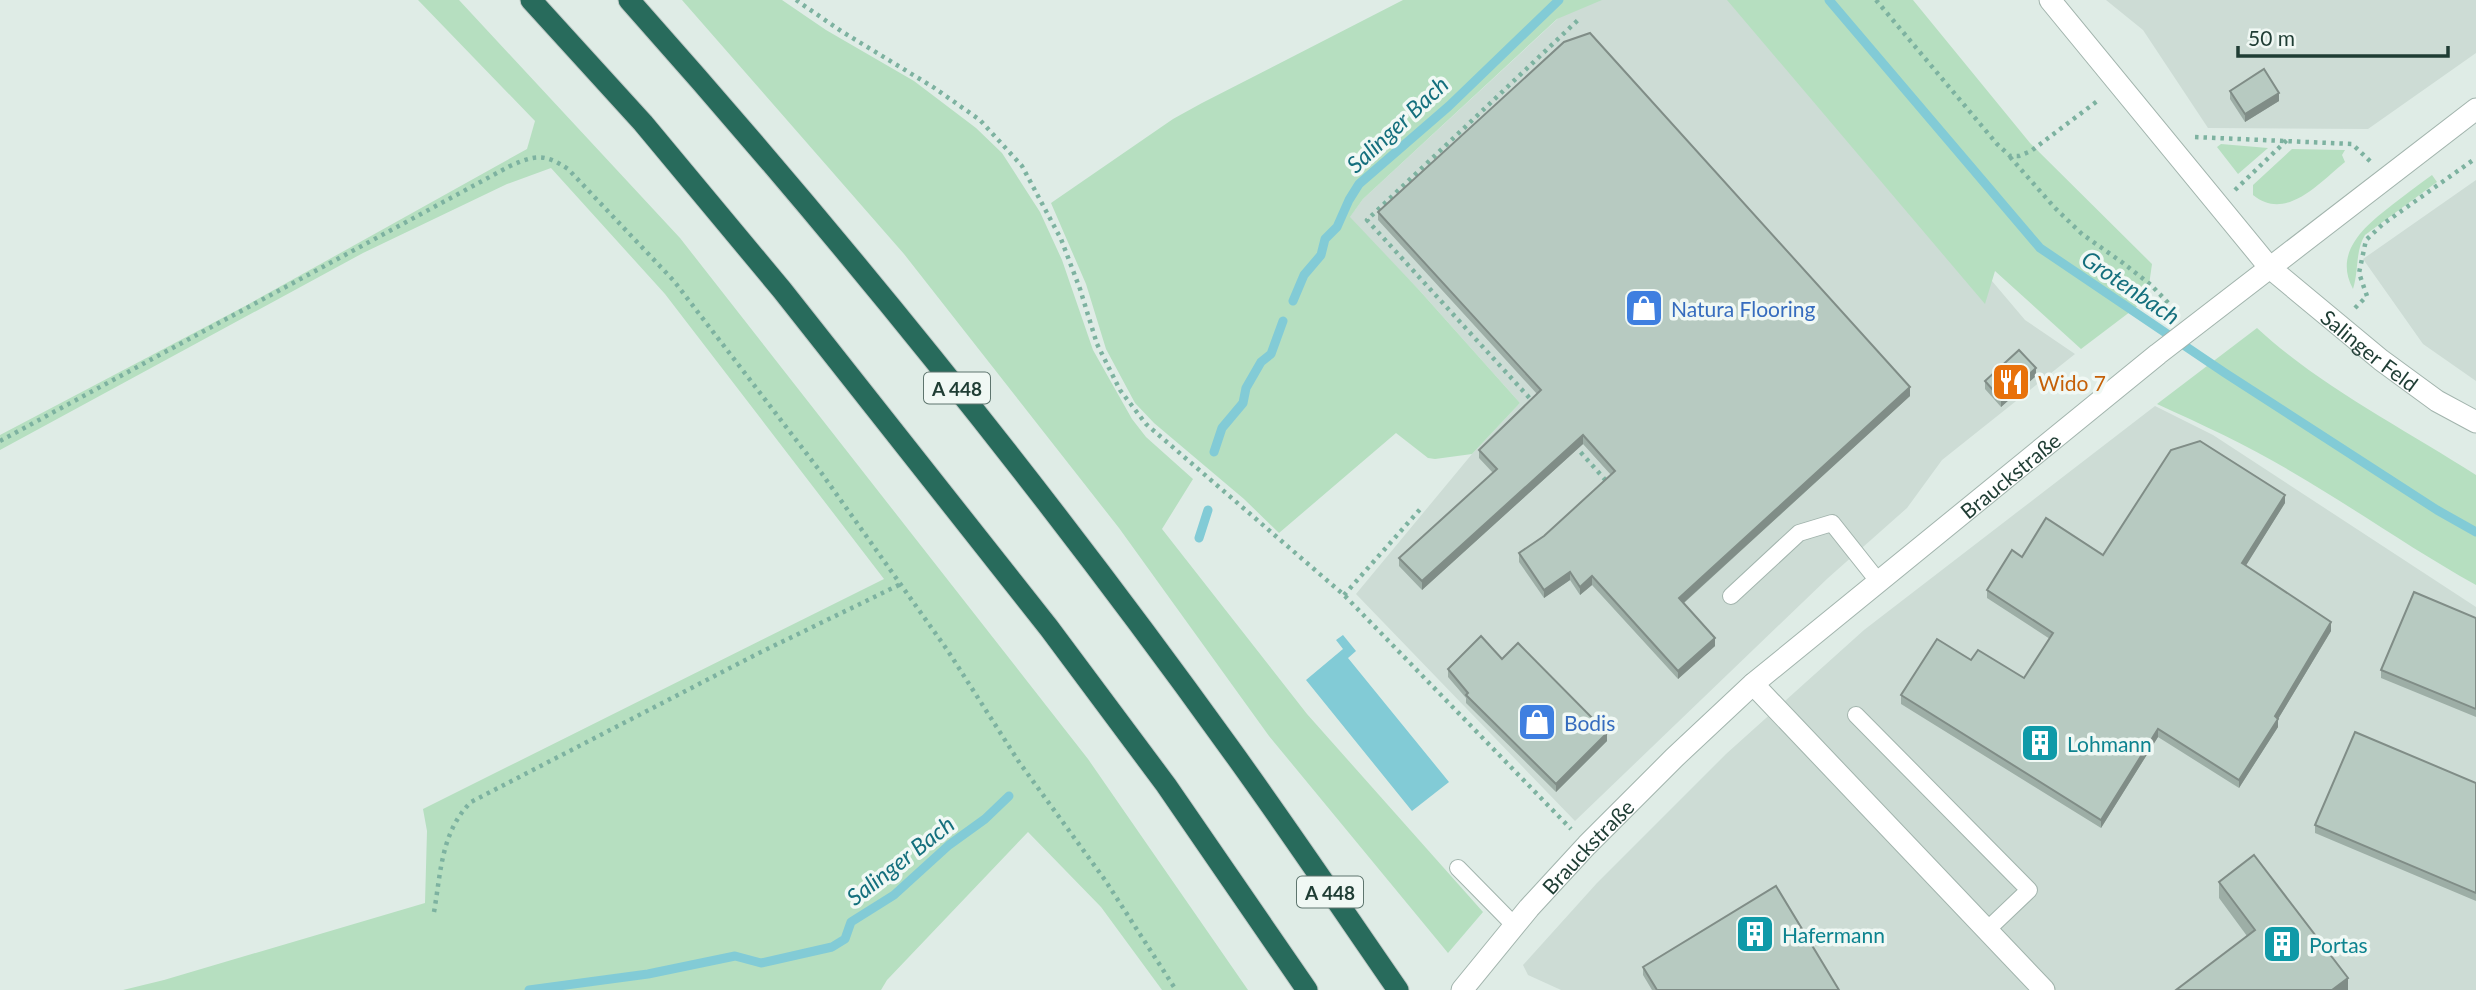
<svg xmlns="http://www.w3.org/2000/svg" width="2476" height="990" font-family="Lato,sans-serif">
<style>
.built{fill:#cddcd5}
.green{fill:#b6dfc0}
.water{fill:#82cbd6}
.lines{fill:none;stroke-linecap:round;stroke-linejoin:round}
.stream{stroke:#82cbd6;stroke-width:9}
.service-casing{stroke:#a2b4ad;stroke-width:18}
.minor-casing{stroke:#a2b4ad;stroke-width:23}
.tertiary-casing{stroke:#a2b4ad;stroke-width:23}
.motorway-casing{stroke:#c0c9c6;stroke-width:23}
.path{stroke:#7db2a0;stroke-width:4.5;stroke-dasharray:3.5 5;stroke-linecap:butt}
.service{stroke:#fff;stroke-width:16}
.minor{stroke:#fff;stroke-width:21}
.tertiary{stroke:#fff;stroke-width:21}
.motorway{stroke:#286b5c;stroke-width:21}
.wall{fill:#9daea6}
.shaded-wall{fill:#808d87}
.building{fill:#b7cac1;stroke:#808d87;stroke-width:2}
.labels{text-anchor:middle;dominant-baseline:central;stroke-width:7;stroke-linejoin:round;paint-order:stroke}
.shield{fill:#f0f8f4;stroke:#5e756e;stroke-width:2}
.shield-label{font-size:19px;font-weight:bold;fill:#1f3d34}
.shop-label{font-size:21px;fill:#366cbe;stroke:#f0f8f4;text-anchor:start}
.street-label{font-size:21px;fill:#1f3d34;stroke:#f0f8f4}
.food-label{font-size:21px;fill:#c56008;stroke:#f0f8f4;text-anchor:start}
.culture-label{font-size:21px;fill:#0d838f;stroke:#f0f8f4;text-anchor:start}
.water-label{font-size:23px;font-style:italic;fill:#146f7d;stroke:#f0f8f4}
</style>
<rect width="100%" height="100%" fill="#dfece6"/>
<path class="built" d="M1578 0H1754L2025 320 2075 354 1942 460 1907 508 1828 578 1575 821 1356 594 1472 454 1520 403 1420 291 1349 218 1363 199Z
M2106 0H2476V53L2368 129 2208 128 2143 30Z
M2476 180V381L2423 344 2363 259Z
M2155 406 2213 435 2476 607V990H1561L1528 975 1523 965 1597 883 1726 754 1864 630Z"/>
<path class="green" d="M418 0H459L680 238 1088 759 1248 990H1162L1101 907 1028 832 887 980 881 990H123L164 980 425 903 427 831 423 809 884 579 665 294 551 168 507 184 363 253 0 450V435L247 305 527 149 535 121Z
M682 0H782L826 30 914 81 976 128 1002 153 1040 212 1062 260 1093 350 1132 419 1146 437 1193 479 1162 529 1307 714 1483 912 1448 953 1269 736 1119 528 904 254Z
M1403 0H1602L1557 19 1363 199 1350 217 1420 291 1520 403 1472 454 1435 459 1428 458 1396 433 1279 533 1244 499 1154 423 1135 403 1106 349 1086 284 1051 203 1173 119 1202 103Z
M1727 0H1913L2030 143 2152 264 2147 299 2081 349 1995 271 1985 304Z
M2221 144 2268 148 2238 174 2217 147Z
M2292 149 2345 150 2342 155 2345 162C2319 183 2286 222 2253 195V185Z
M2432 175 2437 182 2365 235C2355 251 2359 271 2353 289 2333 252 2365 226 2392 205 2405 195 2418 185 2432 175Z
M2257 328C2321 387 2403 428 2476 475V585C2413 550 2354 508 2292 472 2249 446 2203 425 2157 404Z"/>
<path class="water" d="M1343 635 1356 651 1348 658 1449 782 1412 811 1306 680 1343 649 1336 640Z"/>
<g class="lines">
<path class="stream" d="M1829 0 2040 248 2225 373 2437 510 2476 532
M1293 301 1304 275 1321 255 1325 239 1337 227 1349 200 1359 184 1449 106 1559 0
M1214 452 1222 428 1243 403 1246 388 1261 362 1271 354 1283 321
M1199 538 1208 510
M529 990 648 974 735 956 761 963 832 947 845 939 851 922 894 895 949 845 985 819 1009 796"/>
<defs>
<path id="service" d="M1731 596 1799 533 1832 523 1878 581
M1856 715 2029 890 1987 930
M1458 868 1515 926"/>
<g id="minor">
<path id="s1" d="M2050 0 2270 268 2381 360 2437 401 2476 422"/>
<path d="M1753 684 2044 990"/>
</g>
<g id="tertiary">
<path id="s2" d="M1462 990 1529 908 1587 845 1674 758 1753 684 2158 354 2476 109"/>
</g>
<path id="motorway" d="M531 0 643 123 782 290 1049 628 1166 785 1307 990
M629 0C842 239 1042 487 1229 747 1287 827 1342 909 1398 990"/>
</defs>
<use href="#service" class="service-casing"/>
<use href="#minor" class="minor-casing"/>
<use href="#tertiary" class="tertiary-casing"/>
<use href="#motorway" class="motorway-casing"/>
<path class="path" d="M796 0 841 31 933 87 980 120 1022 166 1061 239 1080 289 1097 344 1120 390 1146 424 1344 595 1571 829
M1876 0 1997 144 2010 156H2019L2031 151 2100 99
M2195 137 2352 144 2371 162
M2010 157 2055 208 2082 234 2123 263 2151 285 2177 312
M2235 190 2287 140
M2355 308 2367 296 2359 273 2366 240 2383 224 2476 158
M1535 404 1367 220 1578 20
M0 441 510 166C535 155 544 153 568 169L674 281 820 471 948 651 1019 762 1105 880 1176 990
M1575 446 1609 484
M1344 595 1423 506
M434 912C441 872 441 832 471 802L757 654 901 584"/>
<use href="#service" class="service"/>
<use href="#minor" class="minor"/>
<use href="#tertiary" class="tertiary"/>
<use href="#motorway" class="motorway"/>
</g>
<path class="wall" d="M2230 91 2279 101 2245 122 2230 99Z
M1378 212 1910 396 1684 603 1715 646 1678 679 1592 585 1580 595 1570 580 1544 598 1519 562V553L1544 536 1611 475 1583 444 1422 590 1399 566V558L1493 473 1479 458V450L1537 394 1378 220Z
M2036 376 2001 407 1985 389V381Z
M2285 503 2245 566 2331 631 2278 719V727L2239 788 2158 737 2101 828 1901 704V695L1971 660 2024 678 2050 639 1987 598V590L2022 557 2103 555Z
M2476 618V717L2381 678V670Z
M1502 659 1607 741 1556 792 1466 703V698L1448 677V669Z
M2476 783V901L2315 833V825Z
M2219 882 2348 990 2247 936 2219 898Z
M1643 967 1839 990H1652L1643 975Z"/>
<path class="shaded-wall" d="M2279 93V101L2245 122V114Z
M2036 368V376L2001 407V399Z
M1910 387V396L1679 607V598Z
M1583 435V444L1422 590V581Z
M2285 495V503L2242 572V563Z
M1570 572V580L1544 598V590Z
M1592 576V585L1580 595V587Z
M2331 622V631L2275 724V716Z
M1715 638V646L1678 679V671Z
M2278 719V727L2239 788V780Z
M2158 729V737L2101 828V820Z
M1607 733V741L1556 792V784Z
M2348 978V990H2332Z"/>
<path class="building" d="M1590 33 1910 387 1679 598 1715 638 1678 671 1592 576 1580 587 1570 572 1544 590 1519 553 1544 536 1615 471 1583 435 1422 581 1399 558 1497 469 1479 450 1541 390 1378 212 1564 42Z
M2264 69 2279 93 2245 114 2230 91Z
M2019 350 2036 368 2001 399 1985 381Z
M2200 441 2285 495 2242 563 2331 622 2275 716 2278 719 2239 780 2158 729 2101 820 1901 695 1937 639 1971 660 1978 650 2024 678 2053 633 1987 590 2012 550 2022 557 2046 518 2103 555 2171 450Z
M2414 592 2476 618V709L2381 670Z
M1481 636 1502 659 1518 643 1607 733 1556 784 1466 695 1468 693 1448 669Z
M2355 732 2476 783V893L2315 825Z
M2254 855 2348 978 2332 990H2176L2255 930 2219 882Z
M1776 886 1839 990H1657L1643 967Z"/>
<defs>
<symbol id="shop-square" viewBox="-11 -11 22 22"><rect x="-9" y="-9" width="18" height="18" rx="4" fill="#3f7fe0" stroke="#f0f8f4"/><path d="M-5-2.5h2.3a2.7 3.5 0 0 1 5.4 0H5L5.5 6h-11ZM-1.5-2.5h3a1.5 2.3 0 0 0-3 0Z" fill="#fff"/></symbol>
<symbol id="restaurant-square" viewBox="-11 -11 22 22"><rect x="-9" y="-9" width="18" height="18" rx="4" fill="#e8710a" stroke="#f0f8f4"/><path d="M-5-6h1v4h1v-4h1v4h1v-4h1v5L-1.5 .5V6h-2V.5L-5-1ZM5-6V6H3V1.5H1.5Q1.5-4 5-6Z" fill="#fff"/></symbol>
<symbol id="building-square" viewBox="-11 -11 22 22"><rect x="-9" y="-9" width="18" height="18" rx="4" fill="#0f9aa8" stroke="#f0f8f4"/><path d="M-4-6H4V6H1V3H-1V6H-4ZM-2.5-4.3h1.7v1.8h-1.7ZM.8-4.3h1.7v1.8H.8ZM-2.5-1h1.7V.8h-1.7ZM.8-1h1.7V.8H.8Z" fill="#fff"/></symbol>
</defs>
<g fill-rule="evenodd">
<use href="#shop-square" x="1622" y="286" width="44" height="44"/>
<use href="#restaurant-square" x="1989" y="360" width="44" height="44"/>
<use href="#shop-square" x="1515" y="700" width="44" height="44"/>
<use href="#building-square" x="2018" y="721" width="44" height="44"/>
<use href="#building-square" x="1733" y="912" width="44" height="44"/>
<use href="#building-square" x="2260" y="922" width="44" height="44"/>
</g>
<g class="labels">
<g class="shield">
<rect x="924" y="372.5" width="66" height="31" rx="5"/>
<rect x="1297" y="876.5" width="66" height="31" rx="5"/>
</g>
<g class="shield-label">
<text x="957" y="388">A 448</text>
<text x="1330" y="892">A 448</text>
</g>
<g class="shop-label">
<text x="1671" y="308">Natura Flooring</text>
<text x="1564" y="722">Bodis</text>
</g>
<g class="street-label">
<text stroke="none"><textPath href="#s1" startOffset="476">Salinger Feld</textPath></text>
<text stroke="none"><textPath href="#s2" startOffset="754">Brauckstraße</textPath></text>
<text stroke="none"><textPath href="#s2" startOffset="191">Brauckstraße</textPath></text>
</g>
<g class="food-label">
<text x="2038" y="382">Wido 7</text>
</g>
<g class="culture-label">
<text x="2067" y="743">Lohmann</text>
<text x="1782" y="934">Hafermann</text>
<text x="2309" y="944">Portas</text>
</g>
<g class="water-label">
<text transform="translate(1397 124) rotate(-43)">Salinger Bach</text>
<text transform="translate(2131 287) rotate(34)">Grotenbach</text>
<text transform="translate(900 860) rotate(-38)">Salinger Bach</text>
</g>
</g>
<path d="M2238 46v10h210v-10" fill="none" stroke="#1f3d34" stroke-width="3.5"/>
<text x="2248" y="46" font-size="21" fill="#1f3d34" stroke="#f0f8f4" stroke-width="5" paint-order="stroke">50 m</text>
</svg>
